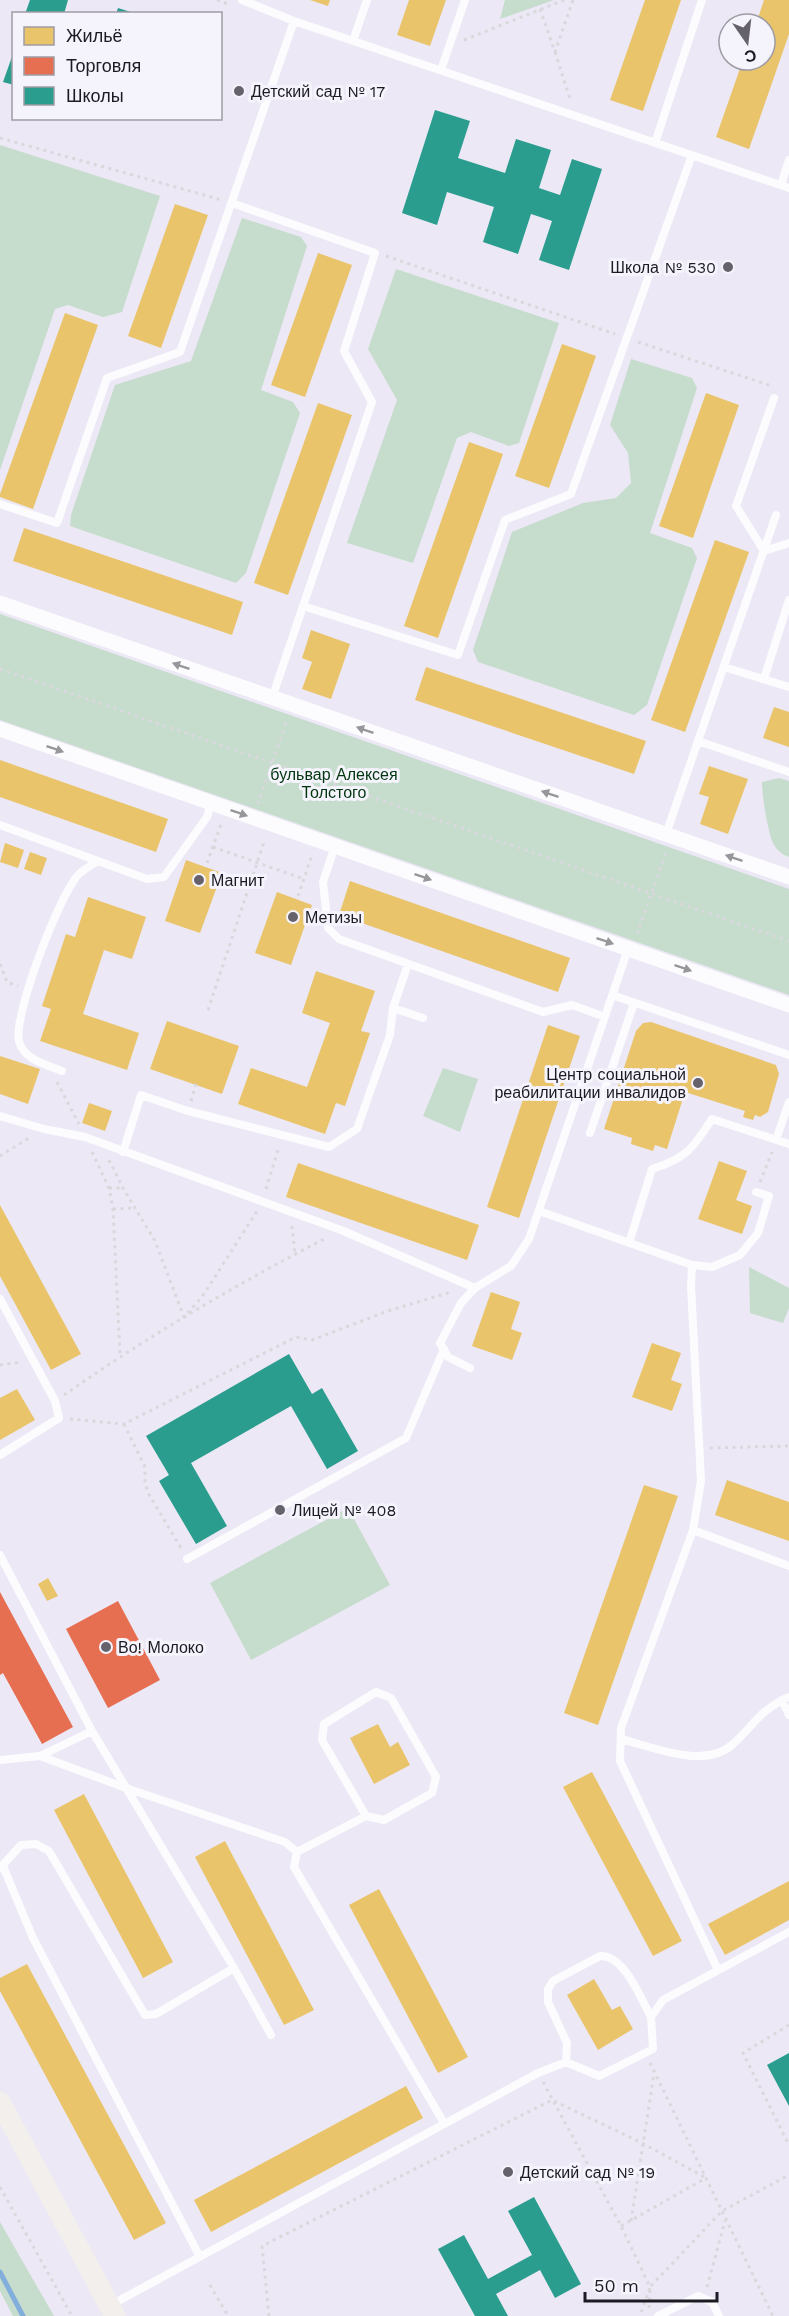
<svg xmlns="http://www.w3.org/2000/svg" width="789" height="2316" font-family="'Work Sans',sans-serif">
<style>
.green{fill:#c6dccc}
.homes{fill:#e9c46a}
.shops{fill:#e76f51}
.schools{fill:#2a9d8f}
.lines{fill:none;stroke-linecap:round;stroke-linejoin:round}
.stream{stroke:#82aedc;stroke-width:5}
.path{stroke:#d9d8dc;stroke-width:3;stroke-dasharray:3 4.5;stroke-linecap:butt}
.lane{stroke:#fcfcfe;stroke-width:8}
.street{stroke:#fcfcfe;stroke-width:15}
.secondary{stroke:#f2efed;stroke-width:21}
.oneway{fill:#97969b}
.poi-dot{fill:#65626c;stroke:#f5f3fc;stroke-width:2}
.labels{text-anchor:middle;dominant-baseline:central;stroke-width:6;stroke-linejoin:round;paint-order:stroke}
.poi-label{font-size:16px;fill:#1c1a22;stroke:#f5f3fc;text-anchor:start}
.park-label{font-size:16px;fill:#00350e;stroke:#f5f3fc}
</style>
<rect width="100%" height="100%" fill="#ece8f5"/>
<path class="green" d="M505 0H554L500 19Z
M0 145 160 196 122 312 103 317 68 305 55 309 0 470Z
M242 218 301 237 307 246 261 390 293 402 300 413 246 573 236 583 70 526 71 515 115 385 191 361Z
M396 269 559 323 519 443 509 446 471 432 457 438 413 563 347 543 397 400 368 349Z
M631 359 692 378 697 388 650 533 692 548 697 558 647 705 634 715 478 662 473 650 512 532 583 503 616 498 631 483 628 453 610 425Z
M0 614 789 889V995L0 720Z
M779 778 789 781V857C783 855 777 850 774 845 768 834 762 795 762 782Z
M443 1068 478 1079 460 1132 423 1116Z
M749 1267 789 1288V1308L783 1323 750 1313Z
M348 1508 390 1585 251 1660 210 1583Z
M0 2222 54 2316H13L0 2291Z"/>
<path class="homes" d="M310 0H330L328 6Z
M409 0H446L430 46 397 35Z
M645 0H681L643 111 610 100Z
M764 0H789V34L749 149 716 137 743 60H765V24H756Z
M175 204 208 215 161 348 128 336Z
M318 253 352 265 305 397 271 385Z
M65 313 98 325 33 509 0 497V494Z
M562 344 596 356 549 488 515 476Z
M706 393 739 405 693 538 659 526Z
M318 403 352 415 288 595 254 583Z
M469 442 503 454 438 638 404 626Z
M24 528 243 602 232 635 13 561Z
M715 540 749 552 685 732 651 720Z
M311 630 350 644 331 699 302 689 312 662 302 658Z
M426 667 646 741 634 774 415 700Z
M774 707 789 712V747L763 738Z
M0 760 168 819 156 852 0 797Z
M709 766 748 779 728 834 700 824 709 797 699 794Z
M5 843 24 850 18 868 0 862Z
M30 852 47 858 41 875 24 869Z
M186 860 222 873 200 933 165 921Z
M350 881 570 958 558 992 339 915Z
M277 892 312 905 291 965 255 953Z
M88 897 146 917 132 959 104 950 83 1014 139 1033 127 1070 40 1041 51 1009 42 1006 66 934 75 937Z
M316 971 375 991 361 1031 370 1033 345 1106 336 1103 325 1134 238 1104 251 1068 307 1087 330 1023 302 1013Z
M167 1021 239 1046 222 1094 150 1069Z
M651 1022 776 1065 779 1074 768 1112 760 1117 755 1115 753 1120 743 1117 745 1111 685 1092 667 1149 655 1145 653 1151 631 1144 632 1138 604 1129 636 1031 643 1023Z
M548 1025 580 1036 519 1218 487 1207Z
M0 1056 40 1069 28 1104 0 1094Z
M89 1103 112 1111 105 1131 82 1123Z
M719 1161 747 1171 736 1200 752 1206 742 1234 698 1219Z
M298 1163 479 1225 467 1260 286 1197Z
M0 1205 81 1354 51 1370 0 1276Z
M491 1292 520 1302 511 1329 522 1333 512 1360 472 1346Z
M652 1343 681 1353 671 1380 682 1384 672 1411 632 1397Z
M17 1389 35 1420 0 1440V1398Z
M727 1480 789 1502V1541L715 1515Z
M644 1485 678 1496 598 1725 564 1713Z
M48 1578 58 1596 47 1601 38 1584Z
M378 1724 390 1747 398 1742 410 1765 374 1784 350 1738Z
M592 1772 682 1941 653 1956 563 1787Z
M84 1794 173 1962 143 1978 54 1810Z
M225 1841 314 2010 284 2025 195 1857Z
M789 1881V1920L725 1955 708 1924Z
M379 1889 468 2057 438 2073 349 1905Z
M27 1964 166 2223 134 2240 0 1991V1978Z
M594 1979 612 2010 620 2006 633 2029 598 2050 567 1995Z
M406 2086 423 2118 211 2232 194 2200Z"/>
<path class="shops" d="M0 1592 73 1727 42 1744 3 1673 0 1675Z
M118 1601 160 1680 108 1708 66 1629Z"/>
<path class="schools" d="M30 0H68L64 14H25Z
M118 8 134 13V14H116Z
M14 51V85L3 82Z
M435 110 470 121 458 158 505 173 516 139 551 150 539 188 560 195 572 159 602 169 569 270 539 260 552 221 531 214 518 254 483 242 494 207 447 192 437 225 402 213Z
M289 1354 312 1394 322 1388 358 1451 327 1469 291 1406 191 1463 227 1526 196 1544 159 1481 169 1475 146 1436Z
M789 2053V2106L767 2065Z
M534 2197 581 2284 555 2298 540 2270 496 2294 508 2316H475L438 2249 464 2235 488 2279 532 2255 508 2211Z"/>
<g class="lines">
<path class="stream" d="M0 2272 23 2316"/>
<path class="path" d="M217 0 231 5
M540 9 555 52 573 0
M464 40 564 0
M555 52 571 102
M0 138 222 200
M386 256 615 334
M638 342 772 386
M0 669 789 941
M258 804 287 720
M213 847 304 879
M207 863 221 824
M298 896 312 855
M637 934 667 850
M0 964 7 982 18 986
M208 1010 265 839
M57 1082 79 1124
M191 1101 196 1084
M92 1152 109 1188 113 1209 120 1356
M0 1156 29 1138
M109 1160 123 1188 155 1241 184 1317 202 1297 257 1211
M760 1182 772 1152
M109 1188H122
M266 1189 279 1147
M113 1209 135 1208
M292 1226 295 1254
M0 1365 22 1362
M64 1395C147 1337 235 1285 326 1238
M70 1419 124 1424 296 1337 312 1340 388 1311 451 1292
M124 1424 145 1467V1482L148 1493 181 1548
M710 1448 789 1446
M789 2025 743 2053 789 2145
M650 2063 773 2316
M543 2082 621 2226 650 2287 640 2316
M0 2187 72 2316
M631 2221 654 2074
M621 2226 706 2178
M210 2285 228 2316
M707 2287 725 2221
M649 2308 650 2287 722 2211 789 2175
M269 2316 262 2246 552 2100 642 2143 706 2178"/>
<path class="lane" d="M242 0 294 21 789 188
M353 41 367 0
M441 70 465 0
M655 143 702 0
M781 185 789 160
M232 203 375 253 344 351 372 402 272 698
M774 398 736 506 764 551 789 543
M0 504 57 523 107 378 180 352 294 21
M303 606 458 655 505 520 571 494 692 155
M724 667 789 687
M764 679 789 600
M698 741 789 772
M0 825 147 879 164 877 207 817 211 803
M666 834 776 515
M335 846 323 882 328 928 339 939 543 1012 572 1005 605 1017
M612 995 789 1055
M393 1008 423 1018
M62 1071C45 1064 24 1060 19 1041 13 1015 60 893 79 874 84 869 92 865 98 861
M0 1116 44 1129 85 1137 341 1230 475 1288 511 1266 529 1239 628 949
M590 1133 634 1003
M776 1140 789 1102
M123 1152 141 1095 188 1111 329 1147 357 1129 390 1035 393 1008 408 964
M539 1211 692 1265 691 1286 701 1481 693 1530
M629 1243 652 1169C687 1158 693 1148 712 1119L789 1144
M692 1265 712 1267 740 1255 758 1233 769 1196 756 1192
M0 1299 55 1401 59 1418 0 1455
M470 1368 448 1357 440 1343 461 1303 475 1288
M0 1555 92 1731 234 1968 271 2035
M187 1559 406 1438 444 1349
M789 1697 782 1700 789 1715
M621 1739C653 1747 706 1770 733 1744 752 1727 758 1713 782 1700
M40 1756 126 1788 285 1842 297 1852
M0 1760 40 1756 92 1731
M297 1852 366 1816 384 1820 432 1793 436 1777 391 1698 376 1692 324 1724 322 1740 366 1816
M297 1852 294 1867 444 2123
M3 1866 33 1938 199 2255
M0 1868 21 1845 36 1844 49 1851 145 2015 156 2014 234 1968
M718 1970 620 1761 621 1728 693 1530 789 1566
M566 2062 567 2043 548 2002V1989L553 1981 600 1956C624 1954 641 1999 651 2017
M111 2305 538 2073 566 2062 599 2076 653 2049 651 2017 663 2000 789 1932
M658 2316 698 2296 712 2302 719 2316"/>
<path class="street" d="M0 603 789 877
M0 729 789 1005"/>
<path class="secondary" d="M0 2102 115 2316"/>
</g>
<defs><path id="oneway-solid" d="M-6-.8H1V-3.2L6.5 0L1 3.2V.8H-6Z" transform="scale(1.5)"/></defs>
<g class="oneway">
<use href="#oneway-solid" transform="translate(181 666) rotate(-161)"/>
<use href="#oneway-solid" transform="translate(365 730) rotate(-161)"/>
<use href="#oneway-solid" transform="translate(55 749) rotate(19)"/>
<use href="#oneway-solid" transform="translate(550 794) rotate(-161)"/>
<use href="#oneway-solid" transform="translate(239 813) rotate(19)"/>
<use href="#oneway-solid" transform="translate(734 858) rotate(-161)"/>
<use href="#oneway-solid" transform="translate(423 877) rotate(19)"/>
<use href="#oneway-solid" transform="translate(605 941) rotate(19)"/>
<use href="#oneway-solid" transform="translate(683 968) rotate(19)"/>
</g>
<g class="poi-dot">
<circle cx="239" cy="91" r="6"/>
<circle cx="728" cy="267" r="6"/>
<circle cx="199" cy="880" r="6"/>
<circle cx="293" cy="917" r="6"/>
<circle cx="698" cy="1083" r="6"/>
<circle cx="280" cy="1510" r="6"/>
<circle cx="106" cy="1647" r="6"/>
<circle cx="508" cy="2172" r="6"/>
</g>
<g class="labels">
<g class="poi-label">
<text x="251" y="91">Детский сад № 17</text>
<text x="716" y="267" text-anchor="end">Школа № 530</text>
<text x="211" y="880">Магнит</text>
<text x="305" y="917">Метизы</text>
<text x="686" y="1074" text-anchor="end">Центр социальной<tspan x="686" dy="18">реабилитации инвалидов</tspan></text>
<text x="292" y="1510">Лицей № 408</text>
<text x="118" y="1647">Во! Молоко</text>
<text x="520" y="2172">Детский сад № 19</text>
</g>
<g class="park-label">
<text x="334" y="774">бульвар Алексея<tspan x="334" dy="18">Толстого</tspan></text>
</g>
</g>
<rect x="12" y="12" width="210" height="108" fill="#f5f3fc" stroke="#9e9ca5" stroke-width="1.5"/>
<rect x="24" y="27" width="30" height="18" fill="#e9c46a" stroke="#9e9ca5" stroke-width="1.5"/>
<text x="66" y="42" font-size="18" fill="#1c1a22">Жильё</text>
<rect x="24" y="57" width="30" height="18" fill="#e76f51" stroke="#9e9ca5" stroke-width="1.5"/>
<text x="66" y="72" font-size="18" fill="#1c1a22">Торговля</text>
<rect x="24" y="87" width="30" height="18" fill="#2a9d8f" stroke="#9e9ca5" stroke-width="1.5"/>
<text x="66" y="102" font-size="18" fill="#1c1a22">Школы</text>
<g transform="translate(747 42) rotate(166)"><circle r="28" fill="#f5f3fc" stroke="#9e9ca5" stroke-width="1.5"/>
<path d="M0-4.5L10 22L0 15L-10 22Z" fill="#65626c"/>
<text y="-9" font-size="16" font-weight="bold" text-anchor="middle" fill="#1c1a22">С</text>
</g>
<path d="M585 2292v9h132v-9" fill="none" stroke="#1c1a22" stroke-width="3"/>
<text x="594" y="2292" font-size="18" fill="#1c1a22" stroke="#f5f3fc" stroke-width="4.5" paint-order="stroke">50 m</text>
</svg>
